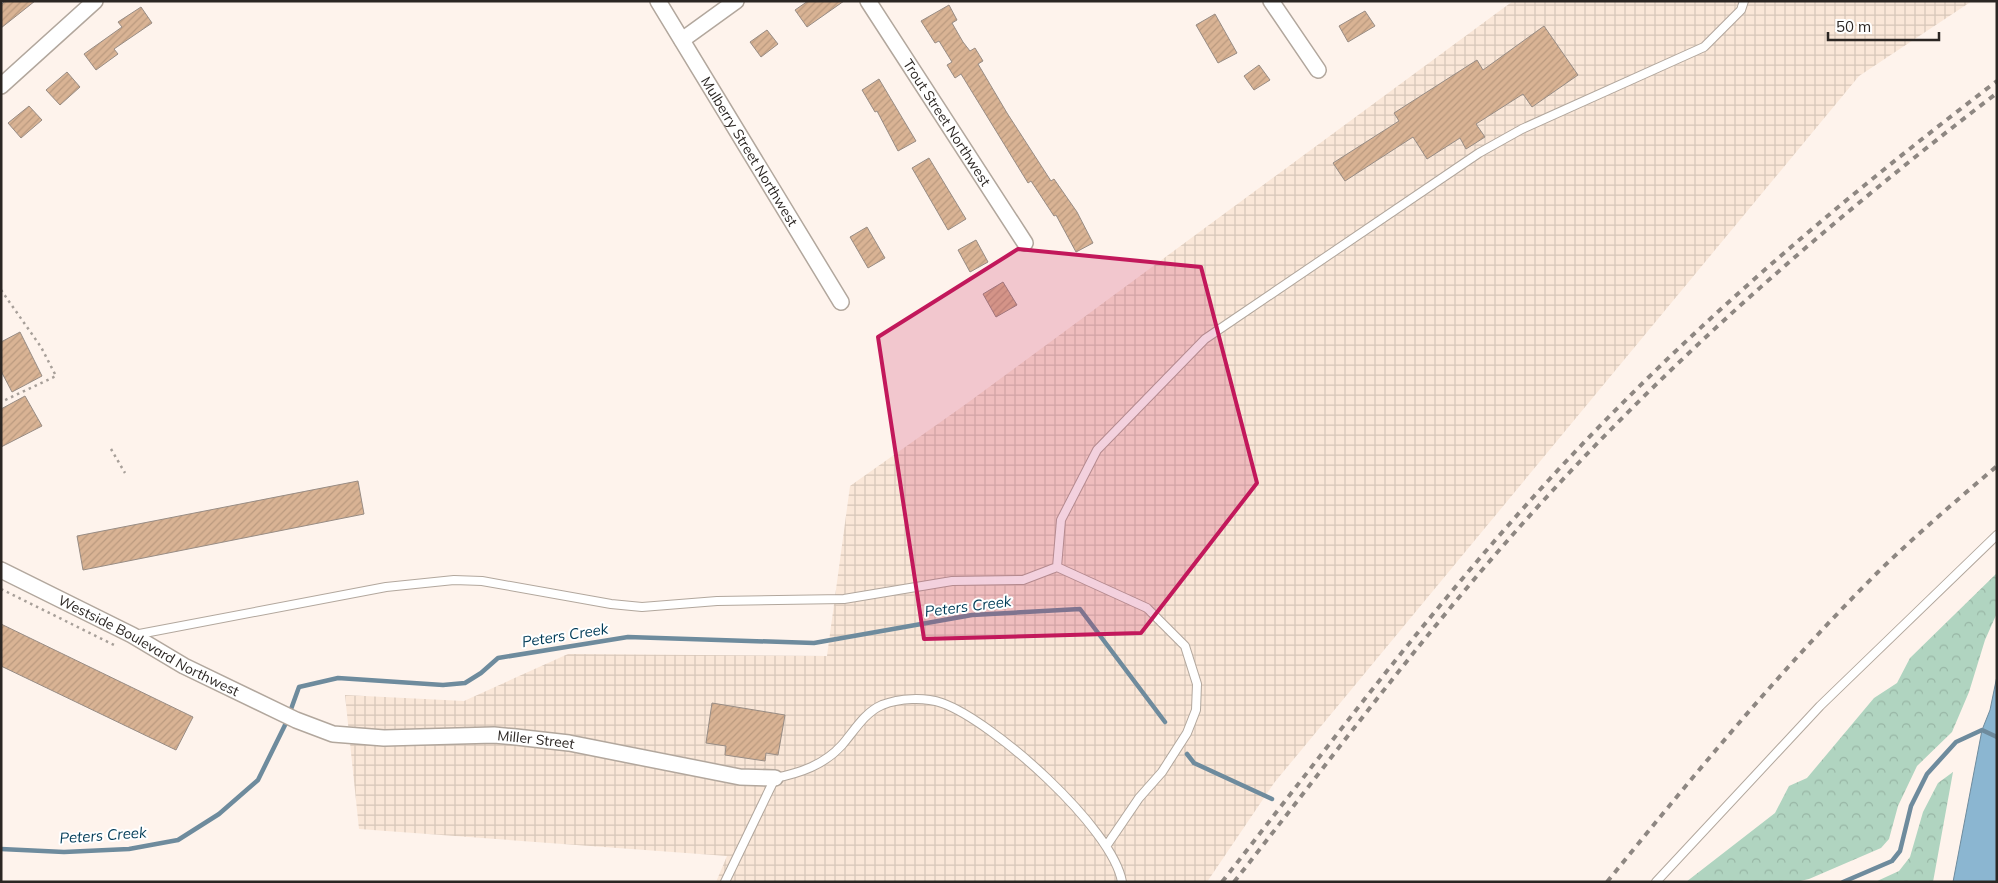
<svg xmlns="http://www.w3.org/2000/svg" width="1998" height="883" font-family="Mulish,sans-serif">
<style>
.industrial{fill:url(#industrial-grid)}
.forest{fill:url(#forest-crowns)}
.water{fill:#8bb6d1;stroke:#6e8b9d}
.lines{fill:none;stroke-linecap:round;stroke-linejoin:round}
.stream{stroke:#6e8b9d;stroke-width:4.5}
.building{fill:url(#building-hatch);stroke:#988c84}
.service-casing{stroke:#b2a79d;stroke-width:10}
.minor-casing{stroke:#b2a79d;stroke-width:18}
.path{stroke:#a79f99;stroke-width:2.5;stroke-dasharray:2.5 4;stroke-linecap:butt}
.service{stroke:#fff;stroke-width:8}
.minor{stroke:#fff;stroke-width:15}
.rail{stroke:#8e8782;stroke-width:4;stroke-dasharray:6 6;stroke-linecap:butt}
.marked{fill:#c2185b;fill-opacity:0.2;stroke:#c2185b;stroke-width:4;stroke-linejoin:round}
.labels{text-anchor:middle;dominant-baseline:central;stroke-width:4;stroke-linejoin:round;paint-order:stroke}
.street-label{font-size:14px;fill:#2b2623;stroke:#fff}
.water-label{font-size:15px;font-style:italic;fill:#033d59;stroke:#fff}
</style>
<defs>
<pattern id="industrial-grid" width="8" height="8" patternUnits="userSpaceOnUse" patternTransform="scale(1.25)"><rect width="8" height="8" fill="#fae7d8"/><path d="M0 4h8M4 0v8" fill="none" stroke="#d6c6b9"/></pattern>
<pattern id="forest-crowns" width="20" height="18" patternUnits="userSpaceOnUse" patternTransform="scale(1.25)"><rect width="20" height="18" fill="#b0d4c0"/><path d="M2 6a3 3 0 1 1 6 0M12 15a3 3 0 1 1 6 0" fill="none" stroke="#98b6a5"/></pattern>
<pattern id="building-hatch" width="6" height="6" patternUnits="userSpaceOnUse" patternTransform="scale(1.25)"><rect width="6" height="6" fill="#d9b394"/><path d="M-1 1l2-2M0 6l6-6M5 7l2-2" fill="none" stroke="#ba9a7f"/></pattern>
</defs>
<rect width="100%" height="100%" fill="#fef3ec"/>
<path class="industrial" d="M1513 1H1972L1859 76 1274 783 1207 882H716L727 856 359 829 345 695 464 701 568 654 827 656 850 486 966 404Z"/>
<path class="forest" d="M1997 573V613L1985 640 1969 692 1952 732 1917 766 1898 806 1889 839 1881 848 1809 879 1796 882H1686L1775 813 1789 786 1807 778 1874 698 1897 683 1910 658Z
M1953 772 1933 882H1875L1899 871 1910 857 1923 812 1938 783Z"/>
<path class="water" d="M1997 676V882H1953L1982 730 1990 710Z"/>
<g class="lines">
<path class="stream" d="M1187 754 1194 763 1272 799
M1 849 64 852 129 849 178 840 219 814 258 780 286 723 299 687 338 678 443 685 465 683 481 673 498 658 628 637 814 643 972 615 1080 609 1165 722
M1843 882 1892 861 1900 851 1911 806 1927 774 1956 742 1982 730 1997 737"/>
</g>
<path class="building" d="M5 1H35L1 28V5Z
M808 1H844L807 27 795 10Z
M949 5 957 20 952 23 963 42 970 51 975 48 983 61 978 64 1007 113 1051 181 1054 179 1077 212 1093 243 1076 252 1056 215 1054 216 1031 181 1028 183 961 74 955 78 947 65 952 62 939 41 935 43 921 21Z
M141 7 152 23 114 49 118 54 96 70 84 54 122 27 118 22Z
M1365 11 1375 26 1348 42 1339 26Z
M1215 14 1237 53 1218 63 1196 25Z
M1544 26 1578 75 1532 107 1523 94 1476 124 1485 137 1466 149 1460 138 1427 159 1413 137 1345 181 1333 163 1399 121 1394 113 1477 60 1483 70Z
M767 30 778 44 761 57 750 42Z
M1259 65 1270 80 1254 90 1244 76Z
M67 72 80 87 60 105 46 90Z
M879 79 916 141 898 151 877 111 875 112 862 90Z
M29 106 42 120 21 138 8 123Z
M929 158 966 219 948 230 912 168Z
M867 227 885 258 868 268 850 237Z
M976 240 988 262 970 272 958 250Z
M1003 282 1017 305 996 317 983 294Z
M20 332 42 376 12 392 1 371V342Z
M25 396 42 426 1 447V409Z
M358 481 364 514 83 570 77 536Z
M1 624 193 717 176 750 1 666Z
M712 703 785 715 778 755 766 753 765 761 725 755 726 746 706 743Z"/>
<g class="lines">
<defs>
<path id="service" d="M134 635 386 587 454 580 482 581 611 604 642 607 717 601 844 599 952 581 1023 580 1057 567
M1107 845 1139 798 1162 772 1187 733 1196 710 1197 684 1185 646 1147 608 1057 567 1061 520 1097 450 1205 339 1479 153 1522 129 1704 47 1741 10 1744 1
M725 882 775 778C800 773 824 765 842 745 855 730 864 713 882 705 900 698 924 697 942 703 993 721 1113 828 1122 882
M1656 882 1820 706 1997 535"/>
<g id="minor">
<path id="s1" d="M658 1 841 302"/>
<path id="s2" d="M868 1 1025 243"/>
<path d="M1271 1 1318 70"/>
<path d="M682 40 736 1"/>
<path d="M1 86 95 1"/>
<path id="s3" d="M1 570 132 635 184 666 296 720 333 734 384 738 494 735 516 737 569 743 740 777 775 778"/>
</g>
</defs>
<use href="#service" class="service-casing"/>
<use href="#minor" class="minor-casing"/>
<path class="path" d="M1 290 41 347 56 376 1 402
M111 449 125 473
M1 589 114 645"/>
<use href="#service" class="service"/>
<use href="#minor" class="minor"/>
<path class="rail" d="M1222 882C1342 729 1459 571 1595 431 1719 303 1855 189 1997 81
M1234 882C1332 758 1427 629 1533 512 1674 356 1830 221 1997 93
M1607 882C1694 775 1781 669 1878 572 1916 535 1957 500 1997 466"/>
</g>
<path class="marked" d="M1018 249 1201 267 1257 483 1141 633 924 639 878 337Z"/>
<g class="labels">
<g class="street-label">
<text stroke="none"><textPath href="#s2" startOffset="145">Trout Street Northwest</textPath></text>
<text stroke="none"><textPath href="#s1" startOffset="176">Mulberry Street Northwest</textPath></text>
<text stroke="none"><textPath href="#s3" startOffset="166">Westside Boulevard Northwest</textPath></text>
<text stroke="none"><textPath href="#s3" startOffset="574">Miller Street</textPath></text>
</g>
<g class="water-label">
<text transform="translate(968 606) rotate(-7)">Peters Creek</text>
<text transform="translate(565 635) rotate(-9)">Peters Creek</text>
<text transform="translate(103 835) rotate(-4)">Peters Creek</text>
</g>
</g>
<rect width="1998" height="883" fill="none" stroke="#2b2623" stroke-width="5"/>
<path d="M1828 32v8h111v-8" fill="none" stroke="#2b2623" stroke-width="2.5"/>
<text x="1836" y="32" font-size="15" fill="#2b2623" stroke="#ffffff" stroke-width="4" paint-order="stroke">50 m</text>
</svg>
